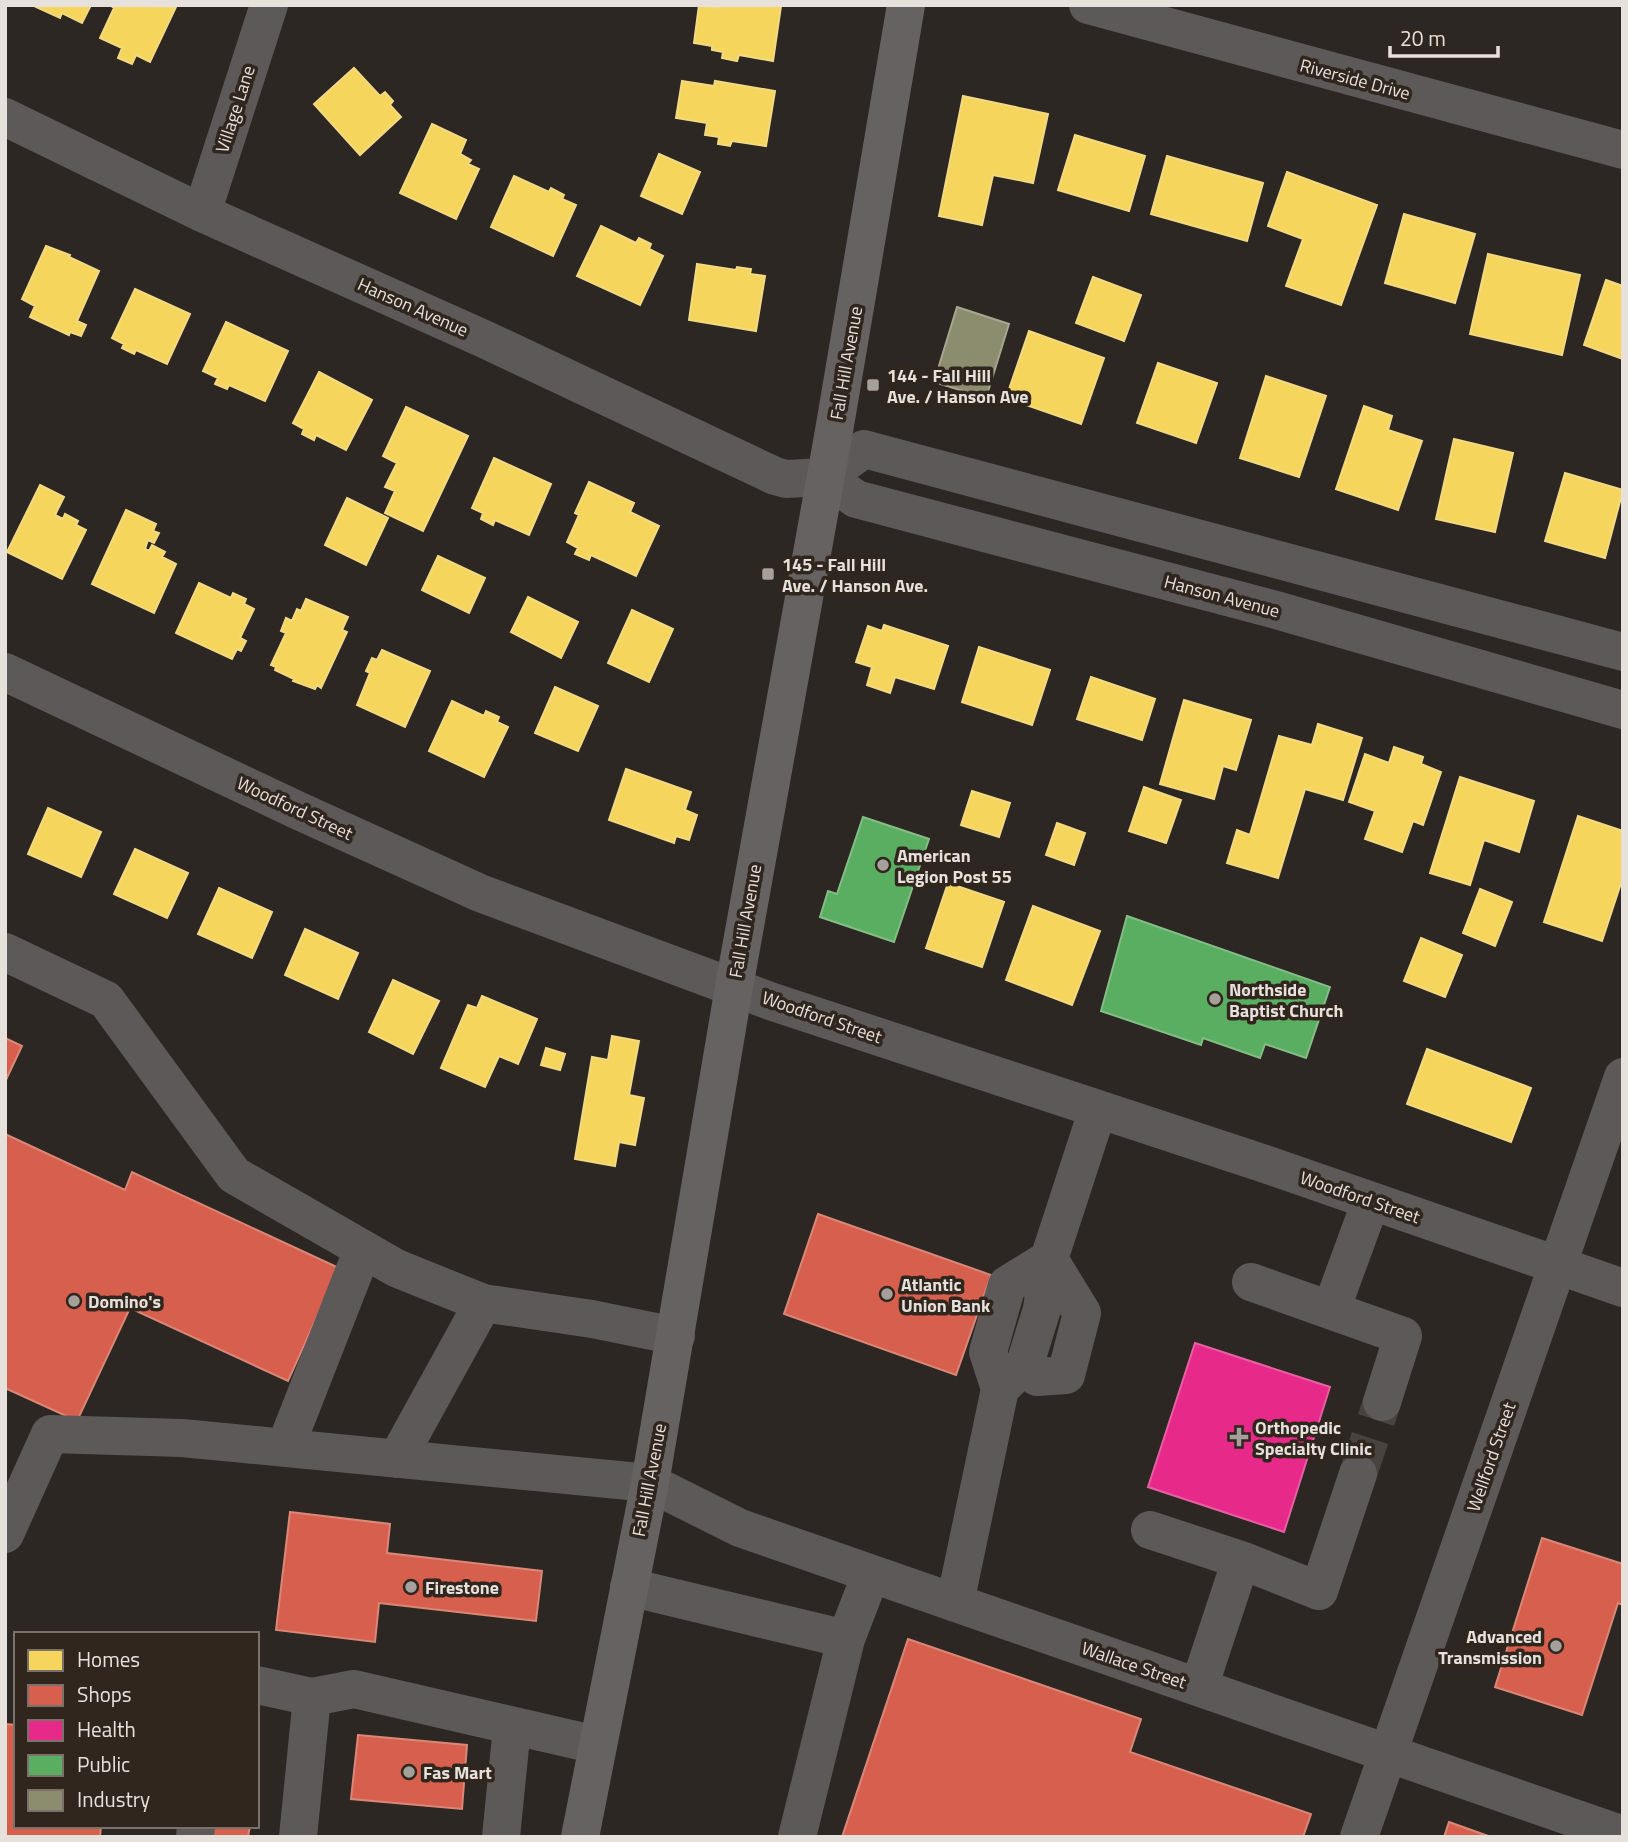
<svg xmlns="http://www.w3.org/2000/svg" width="1628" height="1842" font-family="'Titillium Web',sans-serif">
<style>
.homes{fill:#f6d55c;stroke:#f2d982;stroke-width:2}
.shops{fill:#d6604d;stroke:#db8778;stroke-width:2}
.health{fill:#e7298a;stroke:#e760a3;stroke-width:2}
.public{fill:#5aae61;stroke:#84bd86;stroke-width:2}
.industry{fill:#8c8c6e;stroke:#a7a68f;stroke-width:2}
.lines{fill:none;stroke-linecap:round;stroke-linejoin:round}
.minor-tunnel{stroke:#48433e;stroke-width:38;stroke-dasharray:38 19;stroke-linecap:butt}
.minor{stroke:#5c5958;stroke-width:38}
.major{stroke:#666261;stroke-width:38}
.poi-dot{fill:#a6a09b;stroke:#30261e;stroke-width:2.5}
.labels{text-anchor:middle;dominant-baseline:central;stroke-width:7;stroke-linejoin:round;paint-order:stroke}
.street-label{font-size:18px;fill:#e7e1dc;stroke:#30261e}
.poi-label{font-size:18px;font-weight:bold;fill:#e7e1dc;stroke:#30261e;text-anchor:start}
</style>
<rect width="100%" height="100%" fill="#2c2722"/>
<path class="homes" d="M32 5H91L82 23 62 13 60 18Z
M110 5 176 7 150 62 136 55 132 64 118 58 122 48 100 38 114 8Z
M699 5 719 8 720 5 781 6 773 61 739 55 737 61 722 58 723 52 712 50V46L694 43Z
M354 68 380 96 385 92 393 101 390 105 401 117 360 155 314 104Z
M682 81 714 86 715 81 775 91 766 146 732 141 730 146 718 144 719 137 705 135 707 123 676 118Z
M963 96 1048 114 1033 183 993 175 982 225 939 216Z
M432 124 466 140 460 154 471 160 468 164 479 169 456 219 400 193Z
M1075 135 1145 156 1129 211 1058 190Z
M659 154 700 172 682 214 641 196Z
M1167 156 1263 183 1247 241 1151 214Z
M1287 172 1377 205 1341 305 1286 286 1303 239 1268 226Z
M514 176 549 192 551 188 564 195 562 199 576 205 553 256 491 227Z
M1404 214 1475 234 1455 303 1385 283Z
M601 226 636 243 639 238 651 244 649 249 663 256 640 305 577 276Z
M46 246 70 255 69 257 99 271 77 321 86 325 81 336 70 332 69 335 30 317 35 306 22 299Z
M1488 254 1580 275 1562 355 1470 334Z
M697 264 736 270 737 267 751 269 750 274 765 276 756 331 689 320Z
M1093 277 1141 295 1124 341 1076 323Z
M1606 280 1623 286V359L1584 345Z
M135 289 190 314 167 364 136 350 134 354 122 348 124 344 112 338Z
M226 322 288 351 265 401 229 385 227 389 215 384 218 378 203 371Z
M1029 331 1104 358 1081 424 1006 398Z
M1158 363 1217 383 1196 443 1137 423Z
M319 372 372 400 346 450 316 435 314 440 302 434 304 429 293 423Z
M1266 376 1326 396 1299 477 1240 458Z
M1364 406 1392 416 1388 430 1422 441 1398 510 1336 489Z
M406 407 468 436 423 531 385 513 395 491 385 487 397 463 383 456Z
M1454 439 1513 453 1495 532 1436 519Z
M494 458 551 484 529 535 495 520 493 525 481 519 483 513 472 508Z
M1565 473 1623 490 1605 558 1545 541Z
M589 482 634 503 630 512 659 526 636 576 591 555 589 560 575 554 578 548 567 542 579 515 575 513Z
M40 485 64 497 55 515 63 519 65 514 78 521 76 525 86 530 62 579 7 552Z
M347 498 388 518 366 565 325 545Z
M126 510 156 524 153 531 159 533 154 543 148 540 145 549 149 551 152 545 165 552 162 557 176 564 154 613 92 584Z
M438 556 485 578 469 613 422 590Z
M199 583 231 598 233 593 246 599 244 604 254 609 240 638 246 641 241 651 237 649 232 659 176 633Z
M528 597 578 622 561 658 511 632Z
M306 599 348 617 342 630 347 632 321 688 317 685 315 689 293 681 294 679 275 670 276 667 271 665 286 633 281 631 286 618 292 621 297 609 301 611Z
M632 610 673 629 649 682 608 663Z
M884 625 948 646 934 689 895 677 890 693 867 685 872 667 856 662 868 626 882 631Z
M979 647 1050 670 1032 725 962 702Z
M382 650 430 671 405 727 357 705 370 673 366 671 372 658 377 660Z
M1091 677 1155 699 1142 740 1077 719Z
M555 687 598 706 578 751 535 733Z
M1184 700 1251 720 1236 770 1223 766 1214 799 1160 784Z
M452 701 484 716 486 711 499 717 497 722 508 727 484 777 429 751Z
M1318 724 1362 738 1343 800 1305 789 1278 878 1227 863 1237 830 1250 835 1279 736 1312 745Z
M1394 747 1423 757 1421 764 1441 772 1423 825 1413 821 1402 852 1365 839 1375 811 1349 802 1365 754 1389 763Z
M626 769 691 792 685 810 697 815 689 840 676 836 674 843 609 820Z
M1460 777 1534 801 1519 852 1484 840 1470 885 1430 873Z
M1144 787 1181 800 1166 843 1129 831Z
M972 791 1010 803 999 837 961 825Z
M48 808 101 832 81 877 28 854Z
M1578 816 1623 831V877L1602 941 1544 922Z
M1057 823 1085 833 1074 865 1046 855Z
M135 849 188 873 167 918 114 894Z
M948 883 1004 902 982 967 926 948Z
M219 888 272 912 252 958 198 934Z
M1480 889 1512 902 1495 946 1463 933Z
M1033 906 1100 931 1072 1005 1006 980Z
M305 929 358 953 338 999 285 975Z
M1421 938 1462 955 1445 997 1404 981Z
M393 980 439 1001 413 1054 369 1032Z
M482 996 537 1019 518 1064 499 1056 485 1087 441 1068 468 1005 477 1008Z
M612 1036 639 1041 629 1095 644 1098 635 1145 619 1142 615 1166 575 1159 592 1057 608 1060Z
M546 1048 565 1054 560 1070 541 1065Z
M1427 1049 1531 1088 1511 1142 1407 1104Z"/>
<path class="shops" d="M5 1038 22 1046 5 1082Z
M5 1134 125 1190 132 1172 339 1268 288 1381 130 1308 77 1421 5 1388Z
M818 1214 991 1275 956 1375 784 1314Z
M290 1512 390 1524 387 1553 542 1571 536 1621 379 1603 375 1642 276 1630Z
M1542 1538 1623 1564V1605L1618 1603 1582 1715 1495 1687Z
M908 1639 1141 1719 1130 1752 1311 1814 1303 1837H842Z
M5 1724 16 1725V1826H101L100 1837H5Z
M358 1735 467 1745 462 1809 351 1799Z
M1449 1822 1491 1837H1444Z
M207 1826H250L248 1837H206Z"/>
<path class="health" d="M1195 1343 1330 1387 1284 1532 1148 1487Z"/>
<path class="public" d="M863 817 929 839 894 942 820 917 828 891 837 894Z
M1127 916 1330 987 1306 1058 1265 1044 1260 1058 1203 1038 1201 1045 1101 1011Z"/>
<path class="industry" d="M957 307 1009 324 986 398 934 382Z"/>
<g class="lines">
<path class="minor-tunnel" d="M1358 1474 1382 1402"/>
<path class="minor" d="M1088 5 1623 150
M5 117 202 213 484 339 775 476 786 479 825 477 864 449 1623 652
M202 213 269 5
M825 477 856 499 1276 610 1623 710
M5 672 299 811 480 893 773 1002 1268 1165 1623 1288
M5 952 106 1000 234 1175 363 1249 396 1268 483 1303 592 1319 676 1336
M1251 1282 1403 1336 1382 1402
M1331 1310 1371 1201
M1037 1377 1066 1375 1082 1313 1049 1259
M1000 1389 1025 1364 1042 1309 1049 1259 1098 1109
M285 1448 363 1249
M397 1459 483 1303
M1150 1530 1241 1560 1319 1591 1358 1474
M5 1534 50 1434 182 1438 650 1483 740 1528 1623 1835
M629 1587 846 1639
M955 1603 1000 1389 988 1352 1007 1285 1049 1259
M257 1685 312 1697
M1199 1687 1241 1560
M195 1837 196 1826
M298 1837 312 1697 354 1689 597 1745
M501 1837 512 1727
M797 1837 846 1639 871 1574
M1359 1837 1623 1077"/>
<path class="major" d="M580 1837 650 1483 734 987 834 431 906 5"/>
</g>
<g class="poi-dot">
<rect x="866" y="378" width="14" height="14" rx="3.5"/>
<rect x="761" y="567" width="14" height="14" rx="3.5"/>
<circle cx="883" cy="865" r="7"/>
<circle cx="1215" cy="999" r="7"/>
<circle cx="887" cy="1294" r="7"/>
<circle cx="74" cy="1301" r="7"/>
<path d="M1235.5 1426.5h7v7h7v7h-7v7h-7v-7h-7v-7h7z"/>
<circle cx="411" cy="1587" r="7"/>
<circle cx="1556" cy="1646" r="7"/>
<circle cx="409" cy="1772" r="7"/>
</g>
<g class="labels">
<g class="street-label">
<text transform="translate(1355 79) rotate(15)">Riverside Drive</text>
<text transform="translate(235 109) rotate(-72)">Village Lane</text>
<text transform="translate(413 307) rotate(24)">Hanson Avenue</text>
<text transform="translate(846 363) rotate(-80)">Fall Hill Avenue</text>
<text transform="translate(1222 596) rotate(15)">Hanson Avenue</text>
<text transform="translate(295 808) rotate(25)">Woodford Street</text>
<text transform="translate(745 921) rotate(-80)">Fall Hill Avenue</text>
<text transform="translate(822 1017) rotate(19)">Woodford Street</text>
<text transform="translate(1360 1197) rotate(19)">Woodford Street</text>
<text transform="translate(1491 1457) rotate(-71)">Wellford Street</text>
<text transform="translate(649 1480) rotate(-79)">Fall Hill Avenue</text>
<text transform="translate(1134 1665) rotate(19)">Wallace Street</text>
</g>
<g class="poi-label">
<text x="887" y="375">144 - Fall Hill<tspan x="887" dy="21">Ave. / Hanson Ave</tspan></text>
<text x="782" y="564">145 - Fall Hill<tspan x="782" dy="21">Ave. / Hanson Ave.</tspan></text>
<text x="897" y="855">American<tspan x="897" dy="21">Legion Post 55</tspan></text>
<text x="1229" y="989">Northside<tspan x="1229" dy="21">Baptist Church</tspan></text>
<text x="901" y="1284">Atlantic<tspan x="901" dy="21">Union Bank</tspan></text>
<text x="88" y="1301">Domino's</text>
<text x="1255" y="1427">Orthopedic<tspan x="1255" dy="21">Specialty Clinic</tspan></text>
<text x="425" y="1587">Firestone</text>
<text x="1542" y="1636" text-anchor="end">Advanced<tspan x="1542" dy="21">Transmission</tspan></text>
<text x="423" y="1772">Fas Mart</text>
</g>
</g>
<rect width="1628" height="1842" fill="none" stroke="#e7e1dc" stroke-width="14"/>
<rect x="14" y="1632" width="245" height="196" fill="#30261e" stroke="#79716a" stroke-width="2"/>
<rect x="28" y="1650" width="35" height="21" fill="#f6d55c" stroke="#79716a" stroke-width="2"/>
<text x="77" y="1667" font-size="21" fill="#e7e1dc">Homes</text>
<rect x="28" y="1685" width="35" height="21" fill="#d6604d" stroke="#79716a" stroke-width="2"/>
<text x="77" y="1702" font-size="21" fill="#e7e1dc">Shops</text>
<rect x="28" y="1720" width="35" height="21" fill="#e7298a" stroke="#79716a" stroke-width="2"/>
<text x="77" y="1737" font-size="21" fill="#e7e1dc">Health</text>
<rect x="28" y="1755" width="35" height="21" fill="#5aae61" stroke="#79716a" stroke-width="2"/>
<text x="77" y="1772" font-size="21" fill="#e7e1dc">Public</text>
<rect x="28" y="1790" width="35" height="21" fill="#8c8c6e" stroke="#79716a" stroke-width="2"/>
<text x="77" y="1807" font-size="21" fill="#e7e1dc">Industry</text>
<path d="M1390 46v10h108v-10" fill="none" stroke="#e7e1dc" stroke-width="3.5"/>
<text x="1400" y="46" font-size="21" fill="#e7e1dc" stroke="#30261e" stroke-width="5" paint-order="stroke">20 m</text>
</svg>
